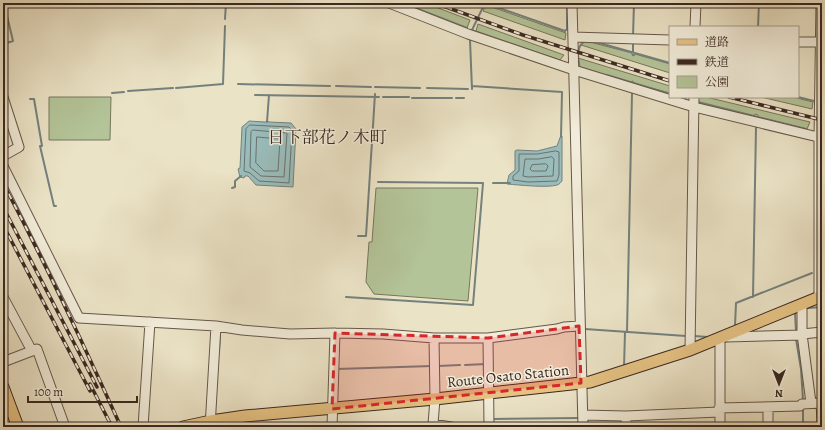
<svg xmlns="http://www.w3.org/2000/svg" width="825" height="430" font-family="Alegreya,'Noto Serif JP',serif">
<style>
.green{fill:#b3c498;stroke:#76765c}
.water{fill:#9abdbc;stroke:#74817e}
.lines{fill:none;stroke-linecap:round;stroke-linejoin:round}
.shore{stroke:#6a726e;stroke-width:1}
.stream{stroke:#74817e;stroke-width:2}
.minor-casing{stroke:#66574a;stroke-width:11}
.major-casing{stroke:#3a2821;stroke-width:13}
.minor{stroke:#f2edda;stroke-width:9}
.major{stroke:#e6c283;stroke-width:11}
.rail-casing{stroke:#3a2821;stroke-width:3.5}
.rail{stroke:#f2edda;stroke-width:2;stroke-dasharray:6;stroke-linecap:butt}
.marked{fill:#d62828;fill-opacity:0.2;stroke:#d62828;stroke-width:3;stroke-dasharray:8 5;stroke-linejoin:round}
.labels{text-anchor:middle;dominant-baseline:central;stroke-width:3;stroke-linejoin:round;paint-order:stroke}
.street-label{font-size:15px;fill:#3a2821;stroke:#f2edda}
.quarter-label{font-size:17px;fill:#3a2821;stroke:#f2edda}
</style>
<rect width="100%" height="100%" fill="#ebe3c6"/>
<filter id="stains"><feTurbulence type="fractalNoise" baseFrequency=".005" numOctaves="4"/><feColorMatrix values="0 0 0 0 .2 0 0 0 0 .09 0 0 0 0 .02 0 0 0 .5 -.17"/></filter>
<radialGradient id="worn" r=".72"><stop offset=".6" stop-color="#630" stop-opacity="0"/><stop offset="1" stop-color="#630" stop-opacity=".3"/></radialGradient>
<path class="green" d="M404 3H425L470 20 467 28Z
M486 5 566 33 565 40 483 11Z
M478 24 564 55 560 60 476 31Z
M586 41 632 53V55L634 56 635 54 670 64V73L581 45Z
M578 58 670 86V93L633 83V81L630 82 580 67Z
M49 97H111L110 140H49Z
M699 97H706L810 122 807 129 758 117V115L755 114 754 116 698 102Z
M761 97H793L813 102 812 109Z
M376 188H478L468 301 374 294 366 282 369 242H372Z"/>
<path class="water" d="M249 121 265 122 268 121 269 122 291 123 296 129 293 187 256 185 248 176H245L244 178 240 177 238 169 240 168 242 127Z
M561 135 562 136V181C560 183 560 184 557 185 548 188 519 185 507 184L509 175 515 170V151L517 150 537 151 557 146Z"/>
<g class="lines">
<path class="shore" d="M250 125 289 127 292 130 289 183 259 181 250 173 244 171 246 129Z
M253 130 287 133 284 177 261 176 250 167 251 132Z
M257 137 280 139 278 171H264L256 163Z
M556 151 559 152V175L557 181 528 182 513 180V176L519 171V154H537Z
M552 157 554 159 553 176 528 177 523 176 525 159H538Z
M546 164 548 166 546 171H532L530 169 532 165Z"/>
<path class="stream" d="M402 3 467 28
M485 3 565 31 567 29V3
M225 19 226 3
M758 27 759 3
M484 35 472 30 485 3
M633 36 634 3
M470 40 472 89
M596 42 670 63
M633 42V55
M3 44 13 41 4 3
M579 63C577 55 578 46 584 41
M607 75 670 94
M238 84 330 86
M336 86 371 87
M472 86 562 92 561 137
M375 87 420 88
M176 88 223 84 225 26
M427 88 468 89
M128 91 173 88
M112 93 124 92
M255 95 379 97
M383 97H409
M679 97 686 99
M798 97 814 101
M412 98H452
M456 98H464
M30 99H34L42 146H40L54 206H56
M698 102 806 129
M267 122 269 95
M493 183H510
M232 188 235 187V181L241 176
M358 236H366L375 94
M346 297 473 305 483 183 378 182
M753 297 756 127
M808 308 822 307
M795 312 796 332H795
M735 326 736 303 812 273
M585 329 686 336
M627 332 632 93
M694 336 708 337
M796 339 801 369 803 400
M219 352 220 334
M465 365 486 364
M438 366 460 365
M624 367 625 332
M337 369 432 366
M803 408V427
M492 419 580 418"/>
<defs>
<path id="minor" d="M389 3 468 34 574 70 694 107 822 138
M572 3 583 427
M695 27 696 3
M573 37 670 40
M798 42H822
M3 97 19 147 3 156
M3 166 79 318 216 326 242 330 290 334 335 333 383 334 434 338H488L557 329 564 327 579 326
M3 297 32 351
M819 297V137L821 3
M802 304V334L811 403
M802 334 822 332
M726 337 803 335
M434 338 435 399 433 424 451 427
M488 338 489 427
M690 350 694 97
M3 362 37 349 65 427
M719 408 800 406 802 404 821 403 822 422
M583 415 626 416 719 412
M626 416V427
M143 427 150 322
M210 427 216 326
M332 427 335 333
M720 427V338
M768 427V408"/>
<path id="major" d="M3 387 18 427
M183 427 211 421 245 416 435 399 590 382 690 350 822 296"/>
</defs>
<use href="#minor" class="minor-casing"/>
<use href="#major" class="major-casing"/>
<use href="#minor" class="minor"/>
<use href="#major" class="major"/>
<defs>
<path id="rail" d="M435 3 523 35 670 81
M729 97 822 120
M3 183C45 263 84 345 121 427
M3 207 97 387
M3 225 90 391
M90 384 112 427"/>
</defs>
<use href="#rail" class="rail-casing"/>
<use href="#rail" class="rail"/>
</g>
<path class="marked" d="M579 326 581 383 332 409 335 333 488 338Z"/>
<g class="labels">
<g class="street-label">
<text transform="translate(508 376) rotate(-6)">Route Osato Station</text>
</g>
<g class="quarter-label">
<text x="327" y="137">日下部花ノ木町</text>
</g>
</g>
<rect width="825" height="430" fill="none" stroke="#ebe3c6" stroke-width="16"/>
<rect x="4" y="4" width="817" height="422" fill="none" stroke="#3a2821" stroke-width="2"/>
<rect x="8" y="8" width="809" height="414" fill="none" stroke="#3a2821"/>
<rect x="669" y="26" width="130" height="72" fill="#f2edda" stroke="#a89e90"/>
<rect x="677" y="39" width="20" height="6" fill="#e6c283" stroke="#a89e90"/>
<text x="705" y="46" font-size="12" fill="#3a2821">道路</text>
<rect x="677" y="59" width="20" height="6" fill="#3a2821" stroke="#a89e90"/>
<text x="705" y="66" font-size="12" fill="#3a2821">鉄道</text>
<rect x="677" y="76" width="20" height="12" fill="#b3c498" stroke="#a89e90"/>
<text x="705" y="86" font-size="12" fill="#3a2821">公園</text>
<g transform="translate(779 384) rotate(180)" stroke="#f2edda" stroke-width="3" paint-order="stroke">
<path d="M0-3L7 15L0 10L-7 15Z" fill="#3a2821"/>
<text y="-6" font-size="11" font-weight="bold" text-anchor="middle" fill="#3a2821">N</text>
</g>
<path d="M28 396v6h109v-6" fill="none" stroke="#3a2821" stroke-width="2"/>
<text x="34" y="396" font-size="12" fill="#3a2821" stroke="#f2edda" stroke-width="3" paint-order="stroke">100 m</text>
<rect width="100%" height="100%" filter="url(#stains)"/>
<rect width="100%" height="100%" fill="url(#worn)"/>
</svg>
